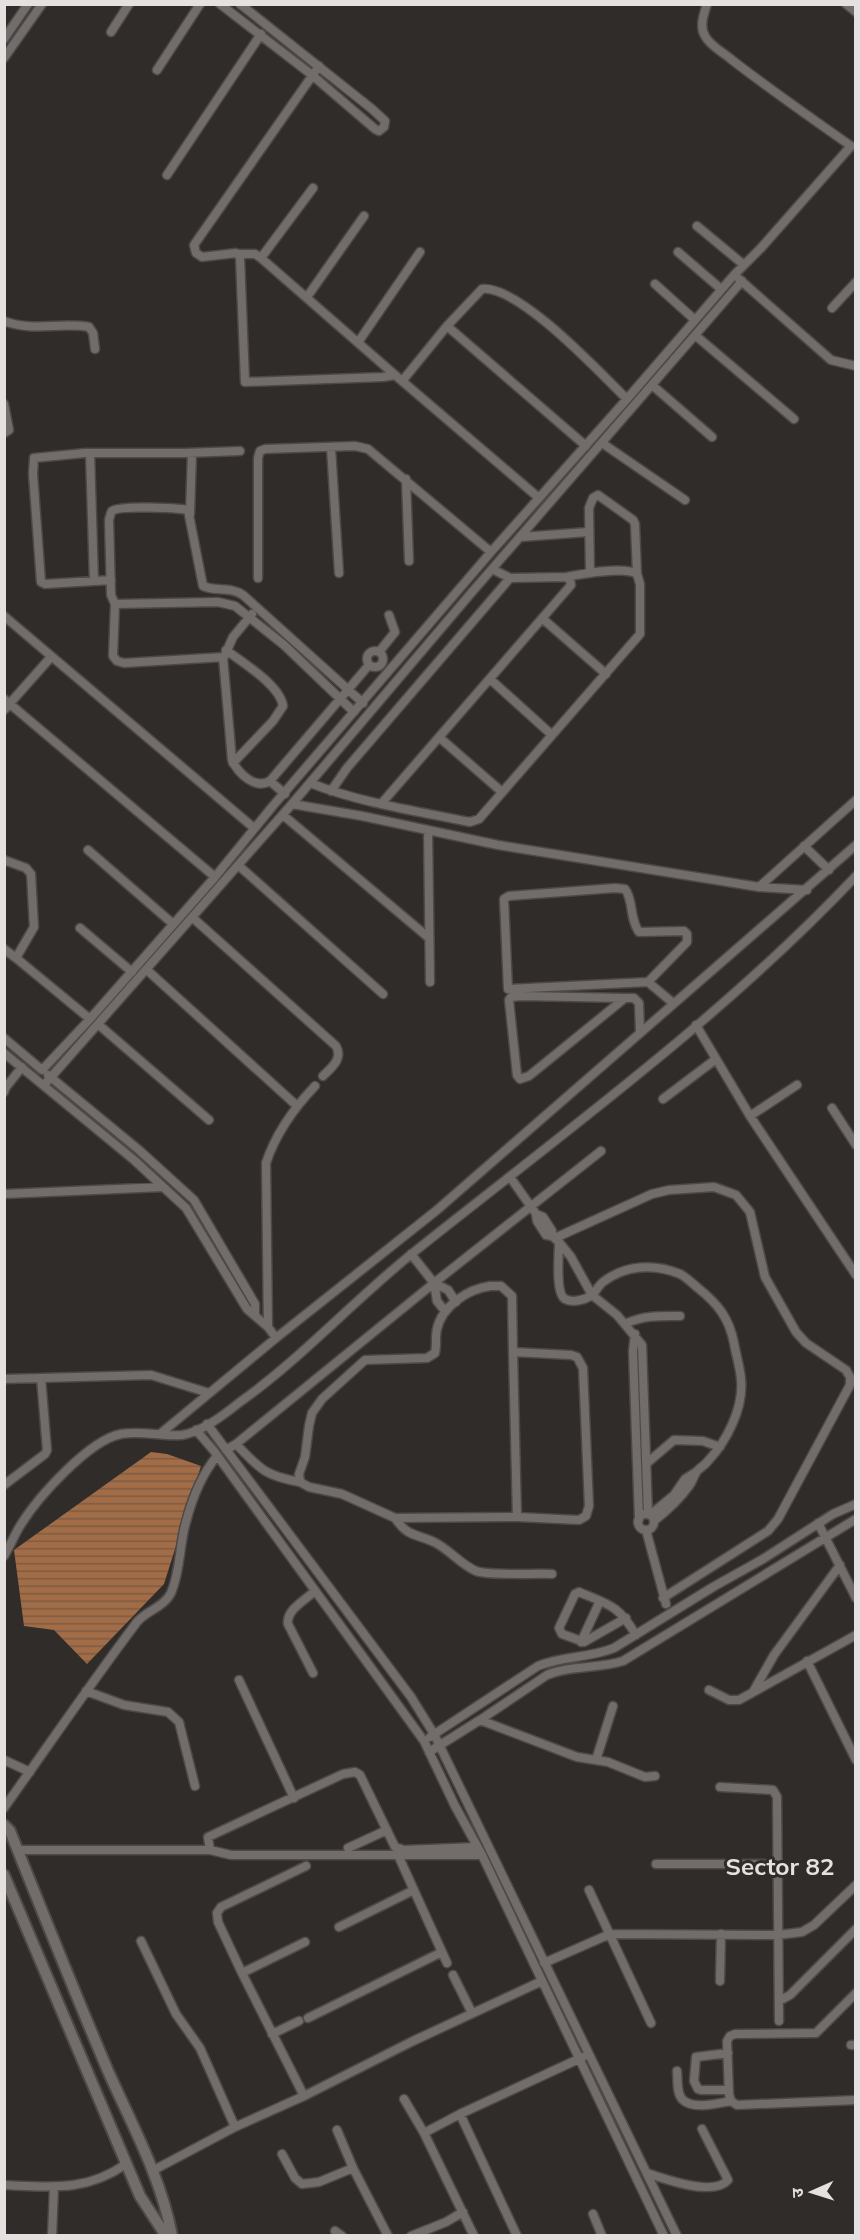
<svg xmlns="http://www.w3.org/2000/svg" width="860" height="2240" font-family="Mulish,'Noto Sans Devanagari',sans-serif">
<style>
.water{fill:url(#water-rules)}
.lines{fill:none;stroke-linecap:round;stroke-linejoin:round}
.minor-casing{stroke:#4d4948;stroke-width:11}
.tertiary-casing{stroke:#4d4948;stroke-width:14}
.minor{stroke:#726d6a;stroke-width:8}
.tertiary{stroke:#726d6a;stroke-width:10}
.labels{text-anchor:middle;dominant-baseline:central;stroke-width:6;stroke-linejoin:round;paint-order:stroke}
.district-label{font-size:24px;font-weight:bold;fill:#e4e1e0;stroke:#302c29}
</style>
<defs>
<pattern id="water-rules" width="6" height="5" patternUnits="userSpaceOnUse" patternTransform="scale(1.5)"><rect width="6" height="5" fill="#a26c47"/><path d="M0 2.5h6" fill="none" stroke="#7c5c45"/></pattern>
</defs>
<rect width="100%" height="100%" fill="#302c29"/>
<path class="water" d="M151 1452 167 1454 201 1466 164 1584 87 1664 54 1630 24 1626 14 1550Z"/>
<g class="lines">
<defs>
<path id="minor" d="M220 4 312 75 375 129 379 131 384 127 385 121 372 109 240 4
M846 4 856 12
M111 32 129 4
M4 39 28 4
M4 58 42 4
M319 66 194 245 196 253 202 257 236 253 240 257 245 382 383 377 395 375 539 498
M157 70 200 4
M167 175 261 34
M697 226 744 265
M678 252 721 289
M239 254H255L261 258 395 375
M261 258 313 188
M739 279 831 360 856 366
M655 284 695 320
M307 297 364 216
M832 308 856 282
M4 321C32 332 61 322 89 327L93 333 95 349
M447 326 482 289C519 285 600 373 627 399
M695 335 794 419
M359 341 420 252
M403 380 447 326 586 446
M652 385 712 437
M4 404 9 430 4 433
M602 443 685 500
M331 448 339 573
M90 453 94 581
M406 479 409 561
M190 514 192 453
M521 537 588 532
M566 577C582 574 624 566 637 574
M258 578V458L260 451 265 449 355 446 368 449 491 552
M111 580 45 584 41 582 33 474 34 458 85 453H185L240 451
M115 604 113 656 117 661 124 663 224 657 233 637 252 614
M4 616 254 828
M543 619 606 674
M226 650C243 663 280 685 283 706L273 721 233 763
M367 659a8 8 0 1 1 16 0a8 8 0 1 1-16 0Z
M379 652 395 632 389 615
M223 657 232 760C238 773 255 790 270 781L369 665
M490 679 552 735
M4 699 215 877
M4 710 51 657
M354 712 284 645 235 606 218 602 115 604 111 595 109 520C110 517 110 514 112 511 119 505 177 508 188 510L203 586C216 592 230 586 243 595L363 703
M440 738 502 792
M270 781 285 794
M310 783C361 803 416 811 470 822L479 819 640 634V584L637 574 635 524 633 520 598 495 593 498 589 508 590 573
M331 791 347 768 510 578
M292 804 362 816 498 845 759 887 807 890
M381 804 571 585 570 580 566 577 510 578 492 569
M283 815 429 938
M428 830 430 982
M804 846 829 870
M88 850 172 923
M4 860 26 868 31 874 34 927 16 958 90 1019
M238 865 383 994
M759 887 856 800
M193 918 336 1046C343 1059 332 1067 323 1076
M80 928 132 972
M4 949 16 958
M147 970 296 1105
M648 982 687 942V934L684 931 639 932C629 918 634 901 625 889L615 888 509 896 504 899 508 989 648 982 673 1003
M625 998 529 1076 520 1079 517 1075 509 1000 511 997 521 996 625 998H634L639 1003 640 1033
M99 1025 209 1120
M696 1025 750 1116 856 1275
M4 1038 42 1070 90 1019 215 877 272 807 491 552 627 399 734 275 761 248 851 146C811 118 771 90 732 60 724 53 710 46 705 36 699 26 704 14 707 4
M4 1053 134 1160 186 1208 247 1309 268 1327
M48 1075 139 1150 194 1200 255 1304V1315
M44 1085 292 804 472 592 742 281
M4 1092 6 1087 22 1067
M663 1099 716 1059
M832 1108 856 1145
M750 1116 797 1085
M510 1177 534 1211
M4 1194 163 1187
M552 1236 546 1235 537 1221 536 1214 543 1217 552 1231V1236L559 1242 571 1257 592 1295 617 1315 642 1345 648 1514
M555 1238 652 1194 669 1190 714 1187 736 1195 750 1212 765 1277 796 1332 806 1343 846 1370 850 1377V1385L778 1519 768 1531 663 1598
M559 1242C559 1253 555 1293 565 1299 572 1303 584 1300 591 1296 595 1293 598 1286 603 1282 625 1265 654 1263 680 1274 686 1277 692 1283 698 1288 718 1304 729 1318 734 1343 736 1355 740 1367 741 1379 744 1407 727 1441 708 1461 705 1465 701 1467 698 1470 694 1474 693 1481 689 1486 679 1500 668 1510 654 1521
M411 1254 434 1283
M490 1286H501L512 1296 513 1352 571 1355 577 1357 583 1368 589 1506 586 1516 579 1520 517 1517 395 1518 342 1494 309 1487 300 1482 299 1474 305 1457 309 1426 312 1413 322 1399 365 1360 427 1358 435 1353C437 1345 435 1337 437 1329 442 1306 468 1289 490 1286Z
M445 1311 437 1301 434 1283 448 1290 456 1302
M625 1324C644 1315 660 1316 680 1316
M635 1334 633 1351 639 1519
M276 1338 268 1327 266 1163C276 1133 294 1108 315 1086
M513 1352 517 1517
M4 1379 151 1375 209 1393
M207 1424 411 1697 434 1734 677 2236
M196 1430 214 1451 424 1741 455 1806 482 1855 664 2236
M160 1434 276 1338 437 1210 856 845
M236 1444C260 1469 265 1476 300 1482
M226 1450 236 1444 434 1283 601 1151
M647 1463 674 1440 703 1441 720 1447
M4 1485 45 1454 47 1450 41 1378
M638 1522a8 8 0 1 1 16 0a8 8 0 1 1-16 0Z
M650 1515 674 1495 685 1479 696 1472
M395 1518C408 1537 414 1533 434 1542 450 1550 460 1564 476 1571 489 1576 536 1573 552 1574
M818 1523 856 1598
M646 1530 666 1604
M4 1556C10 1546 14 1536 20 1526 37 1498 89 1440 121 1434 142 1430 162 1437 182 1435 202 1432 225 1414 240 1402 302 1358 354 1300 414 1252 563 1133 724 1016 856 876
M626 1618 584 1642 562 1634 559 1628 575 1594 579 1592C610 1605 618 1605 636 1635
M581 1642 600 1601
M807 1661 856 1760
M313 1673 288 1624C286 1610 305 1600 315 1591
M239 1680 294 1798
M709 1690 729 1700H739L856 1635
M86 1691 124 1705 168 1712 179 1722 195 1786
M753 1692 774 1655 840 1565
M480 1720 577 1757 608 1762 645 1777 655 1776
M430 1737 538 1666C562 1656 590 1658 614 1648L713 1587 763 1559 833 1514 856 1504
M429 1752 480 1720 547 1675C570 1665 598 1669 623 1661L856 1519
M4 1760 30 1772
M596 1760 613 1706
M720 1787 773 1790 777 1797 779 2021
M4 1808C48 1746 91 1683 137 1622 146 1611 164 1607 171 1593 181 1570 179 1545 186 1522 192 1499 202 1474 217 1456
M348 1848 387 1830
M18 1850H210L231 1855H482
M210 1850 208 1837 343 1774 355 1772 360 1775 395 1847 404 1850 477 1847
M398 1855 447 1963
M656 1864H778
M589 1890 651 2023
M339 1927 414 1890
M141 1941 176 2014 200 2048 235 2127 304 2096
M305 1942 242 1973 218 1922 217 1913 221 1907 306 1866
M544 1963 610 1934 778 1935 802 1932 814 1925 856 1885
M242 1973 304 2096 413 2041 542 1981
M453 1975 472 2013
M720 1981 721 1934
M856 1993 816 2033 735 2034 730 2036 727 2041 729 2094 731 2101 737 2105 856 2100
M779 2001 790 1995 856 1929
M308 2018 442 1952
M272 2034 299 2021
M851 2045H856
M728 2053 696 2057 694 2081 698 2089 701 2090H729
M677 2071C678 2079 676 2094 683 2100 694 2110 719 2103 731 2101
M404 2099 424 2133
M460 2114 517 2236
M337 2130 353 2168 388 2236
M282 2154 295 2178 302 2184 319 2182 353 2168
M152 2171 235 2127
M647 2173C664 2179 714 2197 728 2180L726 2176 702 2129
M4 2185C51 2187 86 2192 126 2164
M593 2214 602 2236
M335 2231 342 2236
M52 2236 54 2187
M411 2236 446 2222 463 2212
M474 2236 424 2133 460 2114 583 2057"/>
<path id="tertiary" d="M4 1825 10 1831C42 1911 74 1991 108 2071 132 2125 161 2177 172 2236
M4 1875 140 2196 166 2236"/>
</defs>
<use href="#minor" class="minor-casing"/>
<use href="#tertiary" class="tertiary-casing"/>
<use href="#minor" class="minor"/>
<use href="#tertiary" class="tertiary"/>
</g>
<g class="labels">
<g class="district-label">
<text x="780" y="1866">Sector 82</text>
</g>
</g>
<rect width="860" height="2240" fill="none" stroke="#e4e1e0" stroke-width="12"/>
<g transform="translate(812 2192) rotate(267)" stroke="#302c29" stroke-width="4.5" paint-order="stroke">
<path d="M0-4.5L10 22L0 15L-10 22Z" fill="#e4e1e0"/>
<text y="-9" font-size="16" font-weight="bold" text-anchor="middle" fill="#e4e1e0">उ</text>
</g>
</svg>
